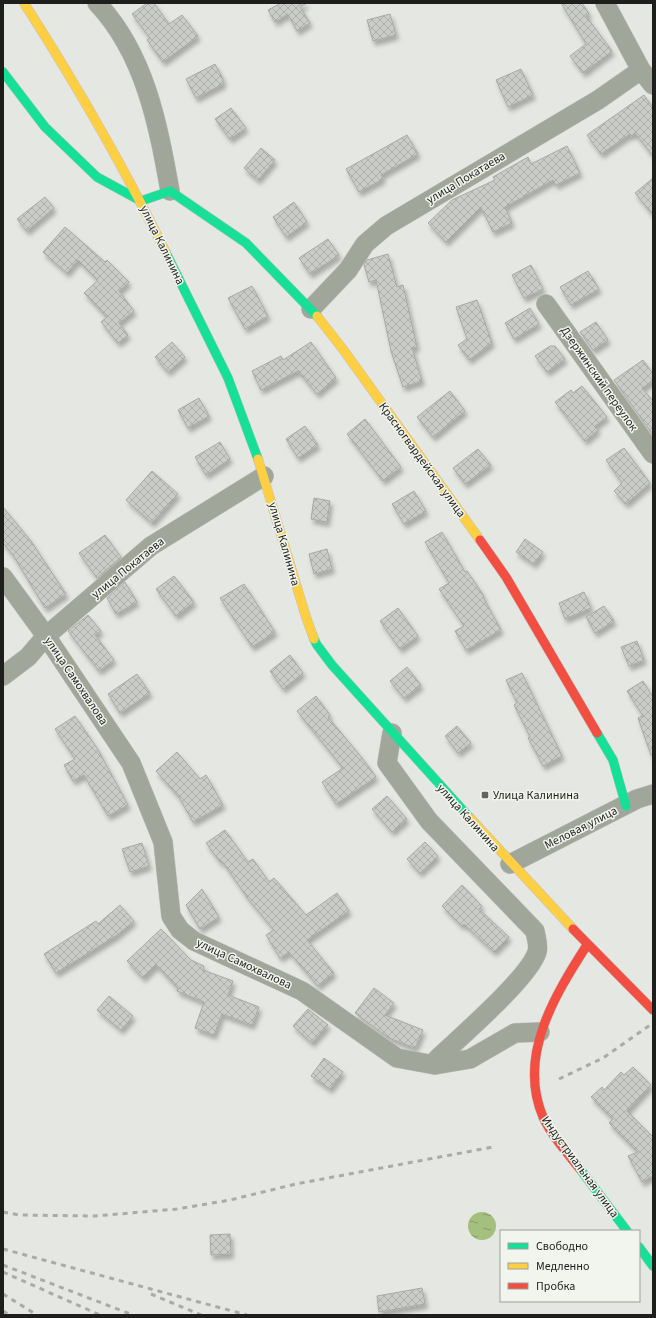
<svg xmlns="http://www.w3.org/2000/svg" width="656" height="1318" font-family="'Source Sans 3',sans-serif">
<style>
.water{fill:url(#water-ripples)}
.building{fill:url(#building-cross-hatch);stroke:#a7a8a5;filter:url(#shadow)}
.lines{fill:none;stroke-linecap:round;stroke-linejoin:round}
.street-casing{stroke:#c1c2bf;stroke-width:20}
.fast-casing{stroke:#c1c2bf;stroke-width:10}
.slow-casing{stroke:#c1c2bf;stroke-width:10}
.jam-casing{stroke:#c1c2bf;stroke-width:10}
.street{stroke:#a1a69b;stroke-width:19}
.fast{stroke:#16e098;stroke-width:9}
.slow{stroke:#ffcf43;stroke-width:9}
.jam{stroke:#f24e42;stroke-width:9}
.rail{stroke:#a9aca6;stroke-width:3;stroke-dasharray:5 5;stroke-linecap:butt}
.poi-dot{fill:#646561;stroke:#f2f5ee;stroke-width:1.5}
.labels{text-anchor:middle;dominant-baseline:central;stroke-width:3;stroke-linejoin:round;paint-order:stroke}
.street-label{font-size:12px;fill:#1e1f1c;stroke:#f2f5ee}
.poi-label{font-size:12px;fill:#1e1f1c;stroke:#f2f5ee;text-anchor:start}
</style>
<defs>
<pattern id="water-ripples" width="26" height="14" patternUnits="userSpaceOnUse"><rect width="26" height="14" fill="#a5bf7f"/><path d="M2 4q2-2 4 0t4 0M15 11q2-2 4 0t4 0" fill="none" stroke="#869b67"/></pattern>
<pattern id="building-cross-hatch" width="8" height="8" patternUnits="userSpaceOnUse"><rect width="8" height="8" fill="#caccc8"/><path d="M0 0l8 8M0 8l8-8" fill="none" stroke="#adafab"/></pattern>
<filter id="shadow"><feDropShadow dx="2.5" dy="4.5" stdDeviation="2" flood-color="#0004"/></filter>
</defs>
<rect width="100%" height="100%" fill="#e5e7e2"/>
<path class="water" d="M468 1226a14 14 0 1 1 28 0a14 14 0 1 1-28 0Z"/>
<path class="building" d="M147 3H154L169 24 182 15 198 36 163 62 147 40 150 38 132 14Z
M281 3H307L300 7 310 23 297 31 288 14 275 22 268 10Z
M561 3H582L589 14 586 16 612 51 583 73 570 56 586 44Z
M390 14 396 35 373 41 367 20Z
M215 64 223 79V84L196 98 186 79Z
M521 69 533 95 508 107 496 80Z
M644 95 653 108V156L635 133 631 136 630 134 601 154 587 135Z
M231 108 246 128 230 139 215 119Z
M407 135 418 154 381 175 383 179 359 192 346 169Z
M567 146 580 173 556 185 553 180 505 207 512 223 493 232 481 207 446 242 428 223 452 200 495 180 493 177 528 157 531 164Z
M261 148 275 160 258 180 244 168Z
M653 178V215L635 193Z
M45 197 54 208 27 231 17 219Z
M294 202 307 222 286 237 273 217Z
M65 227 105 262 107 260 129 282 119 291 134 311 119 323 128 335 118 343 101 322 107 317 84 293 98 280 78 260 67 273 43 252Z
M328 239 339 255 310 274 299 258Z
M388 254 397 287 403 285 417 347 412 348 422 381 403 387 391 351 376 280 369 282 364 265 367 260Z
M531 265 543 289 524 298 512 275Z
M588 271 599 289 571 305 560 287Z
M252 286 268 316 245 329 228 298Z
M477 300 492 343 469 360 458 345 467 339 456 307Z
M530 308 539 324 514 339 505 323Z
M596 322 608 340 593 350 580 332Z
M172 342 185 357 168 372 155 357Z
M311 342 336 378 317 394 298 371 261 390 252 371 281 356 283 360Z
M550 346H555L565 359 547 372 535 356Z
M643 360 653 374V381L642 388 653 401V435L614 380Z
M582 386 607 417 595 426 598 430 585 441 555 402 571 390 573 393Z
M450 391 465 411 433 437 417 417Z
M199 398 209 416 188 428 178 410Z
M365 419 401 467 383 481 347 434Z
M305 426 318 445 298 458 286 439Z
M220 442 230 459 206 475 195 457Z
M624 448 650 483 626 504 614 491 622 483 606 460Z
M478 449 491 465 465 484 453 468Z
M152 471 178 494 152 523 126 500Z
M414 491 426 511 404 524 392 504Z
M314 498 330 501 327 522 311 519Z
M3 507 31 541 66 594 45 608 13 555 3 543Z
M442 532 465 572 467 571 484 596 483 597 501 630 466 650 455 631 464 626 439 589 449 583 425 542Z
M105 535 121 557 97 578 79 553Z
M525 539 543 552 534 564 516 552Z
M327 549 332 569 314 574 309 554Z
M174 576 194 602 176 616 156 589Z
M125 582 137 602 116 614 107 598Z
M244 584 275 632 252 647 220 598Z
M584 592 591 608 565 619 559 603Z
M604 606 614 621 595 633 586 617Z
M398 608 418 636 400 649 380 621Z
M88 615 101 631 95 635 114 660 99 671 68 631Z
M637 641 644 660 629 666 621 647Z
M290 655 303 673 283 689 270 671Z
M407 667 421 685 404 698 390 681Z
M522 673 562 756 543 766 528 738 530 737 514 705 517 703 506 680Z
M137 674 150 693 120 713 108 694Z
M643 681 653 697V755H651L638 718 643 716 627 691Z
M316 696 330 715 328 717 363 759 376 777 336 804 322 782 343 768 297 711Z
M75 716 97 748 128 805 108 816 84 775 73 781 64 765 75 759 55 729Z
M457 726 471 743 458 753 445 736Z
M177 752 200 779 206 775 223 805 193 822 179 797 156 771Z
M387 796 407 819 392 832 372 809Z
M225 830 248 862 253 859 269 882 274 878 306 915 337 893 349 911 307 940 334 973 318 986 289 952 280 958 266 935 274 930 249 900 222 861 220 862 206 843Z
M425 842 438 856 420 873 407 859Z
M142 843 149 866 130 872 122 849Z
M462 885 482 906 479 909 509 937 494 952 464 924 462 926 442 906Z
M202 889 219 917 200 929 186 905Z
M120 905 134 921 117 935 56 973 44 954 96 921 98 924Z
M161 929 191 960 204 966 203 970 233 981 228 995 259 1007 252 1025 222 1014 214 1035 195 1028 204 1002 177 991 178 988 156 965 143 978 127 961Z
M374 988 394 1003 385 1015 423 1030 415 1048 389 1038 355 1013Z
M109 996 133 1016 121 1030 97 1010Z
M308 1009 328 1025 312 1043 293 1026Z
M324 1058 343 1072 330 1089 311 1076Z
M633 1067 651 1085 627 1111 653 1137V1176L642 1182 628 1156 638 1152 609 1123 613 1119 591 1097 602 1087 604 1090 621 1072 624 1075Z
M230 1234 231 1254 211 1255 210 1235Z
M422 1288 425 1304 379 1312 377 1296Z"/>
<g class="lines">
<defs>
<path id="street" d="M97 3C145 54 158 124 170 191
M605 3 641 70 653 85
M546 304 653 454
M311 309 348 270 365 244 386 226 598 100 641 70
M3 577 46 636 131 763 163 842 171 916 180 930 194 941 302 991 397 1058 435 1065 470 1059 515 1033 540 1032
M3 676 28 657 46 636 151 546 264 476
M392 733 387 763 429 821 535 931C536 937 539 946 537 952 529 978 459 1038 437 1059L435 1065
M510 864 637 799 653 794"/>
<path id="fast" d="M3 72 45 127 97 177 141 201 170 191 246 243 317 316
M166 253 228 378 258 459
M314 639 317 645 332 665 470 818
M597 733 613 760 626 806
M580 1169 627 1231
M639 1247 653 1266"/>
<path id="slow" d="M24 3C76 84 124 167 166 253
M317 316 342 348 480 540
M258 459 306 617 314 639
M470 818 573 929"/>
<path id="jam" d="M480 540 506 577 597 733
M573 929 653 1010
M580 1169C567 1153 552 1136 543 1117 517 1056 555 995 587 945"/>
</defs>
<use href="#street" class="street-casing"/>
<use href="#fast" class="fast-casing"/>
<use href="#slow" class="slow-casing"/>
<use href="#jam" class="jam-casing"/>
<use href="#street" class="street"/>
<use href="#fast" class="fast"/>
<use href="#slow" class="slow"/>
<use href="#jam" class="jam"/>
<path class="rail" d="M559 1079 603 1058 653 1023
M3 1212 19 1215 95 1216 177 1209 230 1200 296 1184 493 1147
M3 1249 247 1315
M3 1265 133 1315
M3 1272 100 1315
M3 1294 37 1315
M151 1294 201 1315
M3 1311 10 1315"/>
</g>
<rect class="poi-dot" x="481" y="791" width="8" height="8" rx="2"/>
<g class="labels">
<g class="street-label">
<text transform="translate(466 178) rotate(-31)">улица Покатаева</text>
<text transform="translate(162 245) rotate(64)">улица Калинина</text>
<text transform="translate(599 379) rotate(55)">Дзержинский переулок</text>
<text transform="translate(422 460) rotate(54)">Красногвардейская улица</text>
<text transform="translate(284 544) rotate(74)">улица Калинина</text>
<text transform="translate(128 568) rotate(-39)">улица Покатаева</text>
<text transform="translate(76 681) rotate(56)">улица Самохвалова</text>
<text transform="translate(468 818) rotate(48)">улица Калинина</text>
<text transform="translate(581 828) rotate(-27)">Меловая улица</text>
<text transform="translate(244 964) rotate(25)">улица Самохвалова</text>
<text transform="translate(580 1167) rotate(54)">Индустриальная улица</text>
</g>
<g class="poi-label">
<text x="493" y="795">Улица Калинина</text>
</g>
</g>
<rect width="656" height="1318" fill="none" stroke="#1e1f1c" stroke-width="8"/>
<rect x="500" y="1230" width="140" height="72" fill="#f2f5ee" stroke="#9d9f9a"/>
<rect x="508" y="1243" width="20" height="6" fill="#16e098" stroke="#9d9f9a"/>
<text x="536" y="1250" font-size="12" fill="#1e1f1c">Свободно</text>
<rect x="508" y="1263" width="20" height="6" fill="#ffcf43" stroke="#9d9f9a"/>
<text x="536" y="1270" font-size="12" fill="#1e1f1c">Медленно</text>
<rect x="508" y="1283" width="20" height="6" fill="#f24e42" stroke="#9d9f9a"/>
<text x="536" y="1290" font-size="12" fill="#1e1f1c">Пробка</text>
</svg>
